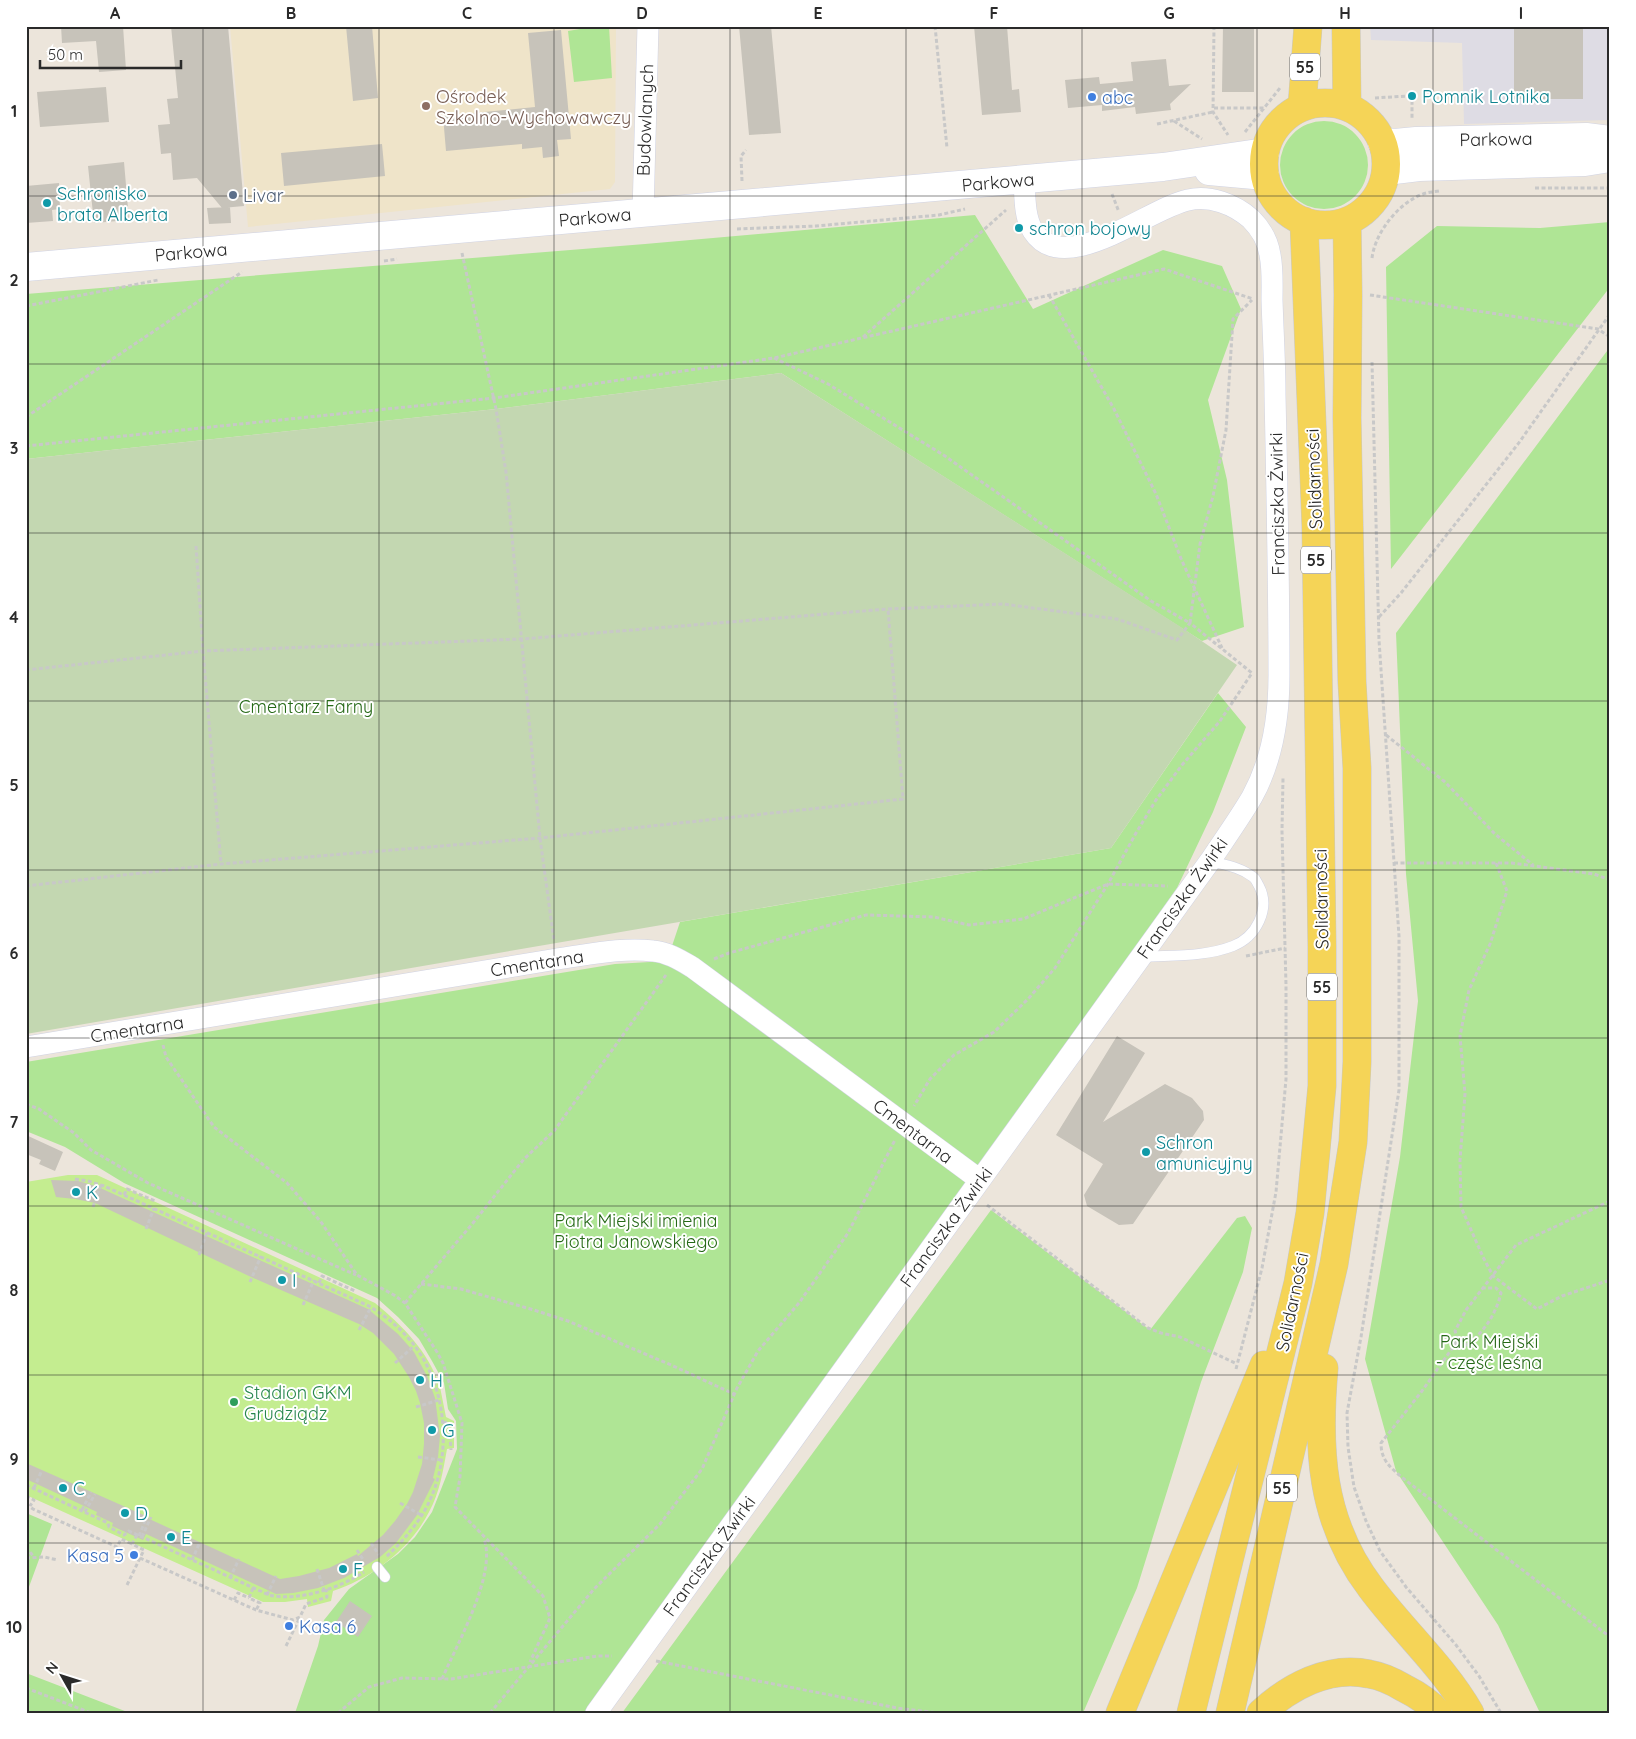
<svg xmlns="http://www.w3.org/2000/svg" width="1636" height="1739" font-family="Quicksand,sans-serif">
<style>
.industrial{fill:#dedce4}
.education{fill:#efe4c9}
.green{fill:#afe595}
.cemetery{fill:#c3d7b1}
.pitch{fill:#c4ed90}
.building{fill:#c7c3ba}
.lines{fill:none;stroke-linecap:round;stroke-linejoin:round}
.lane-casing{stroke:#d0d3e3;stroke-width:11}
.street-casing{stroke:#d0d3e3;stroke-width:22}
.secondary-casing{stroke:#d0d3e3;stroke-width:29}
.primary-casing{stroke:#c8c8c8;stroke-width:29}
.path{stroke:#c8c8c8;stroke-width:3;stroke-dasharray:4 2.5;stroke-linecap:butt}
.lane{stroke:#fff;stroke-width:10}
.street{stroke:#fff;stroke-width:21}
.secondary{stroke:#fff;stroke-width:28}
.primary{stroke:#f5d457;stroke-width:28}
.grid{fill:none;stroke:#2a2a2a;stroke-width:1;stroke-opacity:0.55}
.culture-dot{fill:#0f9aa8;stroke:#fff;stroke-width:2}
.shop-dot{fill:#3f7fe0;stroke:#fff;stroke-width:2}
.education-dot{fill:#8d6e63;stroke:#fff;stroke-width:2}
.service-dot{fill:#5c6f8a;stroke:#fff;stroke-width:2}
.leisure-dot{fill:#2e9e5b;stroke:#fff;stroke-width:2}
.labels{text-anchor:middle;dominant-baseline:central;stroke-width:4;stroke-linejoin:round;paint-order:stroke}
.shield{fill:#fff;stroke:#6a6a6a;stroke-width:1}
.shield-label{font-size:16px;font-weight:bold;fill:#2a2a2a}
.education-label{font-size:18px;fill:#785e54;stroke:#fff;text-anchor:start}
.culture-label{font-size:18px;fill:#0d838f;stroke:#fff;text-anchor:start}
.shop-label{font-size:18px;fill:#366cbe;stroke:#fff;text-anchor:start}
.street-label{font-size:18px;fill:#2a2a2a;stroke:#fff}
.service-label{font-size:18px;fill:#4e5e75;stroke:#fff;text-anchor:start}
.park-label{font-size:18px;fill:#266917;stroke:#fff}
.leisure-label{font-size:18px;fill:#27864d;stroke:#fff;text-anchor:start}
.neatline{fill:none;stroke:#2a2a2a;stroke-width:2}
.grid-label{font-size:16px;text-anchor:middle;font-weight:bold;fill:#2a2a2a}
</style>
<rect width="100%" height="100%" fill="#ece5db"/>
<path class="industrial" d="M1370 26H1610V120L1464 124 1462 43 1371 40Z"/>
<path class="education" d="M230 26H616L615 182 610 189 248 227Z"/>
<path class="green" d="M598 26H609L612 78 574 82 568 31Z
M1280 165a44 44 0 1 1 88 0a44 44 0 1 1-88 0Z
M975 215 1033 309 1163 250 1222 266 1241 309 1208 400 1227 480 1244 627 1202 641 781 373 496 409 26 459V294L645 244Z
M1610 222V287L1391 569 1386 267 1437 226 1540 228Z
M1610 347V1713H1540L1498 1625 1396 1471 1365 1359 1400 1157 1418 1001 1406 874 1396 633Z
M1218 693 1246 727 1213 812 1177 888 973 1177 589 1713H295L318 1646 324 1620 349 1589 398 1554 415 1537 432 1512 457 1449 456 1421 448 1409 444 1383 432 1361 419 1339 398 1317 377 1298 124 1183 65 1147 26 1131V1062L615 964 667 961 680 922 1111 848Z
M991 1210 1150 1330 1237 1218 1245 1216 1252 1228 1243 1272 1201 1382 1137 1588 1083 1713H622Z
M26 1513 52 1524 26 1595Z
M26 1673 130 1713H26Z"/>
<path class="cemetery" d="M781 373 1184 629 1237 665 1111 848 26 1034V459L496 409Z"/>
<path class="pitch" d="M68 1175H97L375 1303C402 1325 429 1352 440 1387 442 1397 444 1407 446 1417L454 1421V1448L447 1449C443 1471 440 1492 429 1512 411 1548 371 1579 333 1591L331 1601 308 1607 307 1599 285 1602H263L26 1495V1182Z"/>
<path class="building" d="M61 26H123L126 70 99 72 96 41 62 43Z
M171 26H228L244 206 222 208 197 178 173 180 171 153 161 154 158 125 170 124 167 99 178 98Z
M346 26H372L378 98 353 101Z
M739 26H771L781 133 749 135Z
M974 26H1007L1012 90 1019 89 1021 112 982 115Z
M1223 26H1254V92H1222Z
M1514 26H1583V99H1514Z
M561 30 571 139 557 140 559 156 543 158 542 147 522 149V144L446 151 443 116 535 107 528 33Z
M1166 59 1169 86 1191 84 1170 104 1171 110 1136 114 1135 107 1102 111V105L1068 108 1065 80 1099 77 1100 84 1133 81 1131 62Z
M106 87 109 122 40 127 37 92Z
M382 144 385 176 284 186 281 153Z
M124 162 129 220 94 223 88 166Z
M59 183 60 209 52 210 53 221 26 223V186Z
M230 207 231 223 209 224 207 208Z
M1117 1036 1145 1053 1103 1122 1165 1084 1192 1098 1203 1111 1204 1120 1133 1224 1119 1225 1087 1206 1084 1195 1103 1164 1056 1135Z
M26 1135 63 1152 55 1171 39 1164 41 1160 26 1154Z
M51 1180 78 1181 96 1186 109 1192 368 1309 398 1334 414 1352 427 1376 435 1398 440 1436 438 1457 433 1478 435 1479 417 1515 396 1543 380 1557 344 1578 318 1588 293 1593 276 1594 146 1534 143 1540 112 1526 113 1523 96 1515 97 1512 26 1479V1463L146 1516 145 1517 280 1579 299 1576 329 1568 357 1554 358 1556 383 1535 395 1521 407 1504 413 1492 422 1464 424 1444V1423L420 1403 416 1391 409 1377 394 1354 373 1333 359 1324 251 1277 95 1203 75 1199 56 1197Z
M350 1601 372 1616 358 1637 336 1622Z"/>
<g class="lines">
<defs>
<path id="lane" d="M1142 957C1172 955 1205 957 1233 946 1256 937 1271 909 1259 886 1257 883 1256 879 1253 877 1240 867 1225 865 1210 861
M377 1567 385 1577"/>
<path id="street" d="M643 213 648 26
M26 1047 557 959C588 955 621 947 653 951 667 952 680 960 692 967L980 1180
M596 1713 1210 861C1224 840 1239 819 1252 797 1272 761 1279 716 1279 675 1279 582 1277 488 1275 395 1275 363 1273 332 1272 300 1272 286 1273 269 1270 255 1268 241 1261 229 1251 219 1234 204 1210 195 1188 200 1149 208 1064 279 1033 231 1024 217 1025 195 1024 179"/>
<path id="secondary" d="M1382 142 1395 143 1416 141 1586 137 1610 140
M1209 171 1265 176
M1386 171 1419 167 1585 162 1610 158
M26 267 1163 167 1265 152"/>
<path id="primary" d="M1346 26 1347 107
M1264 164a61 61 0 1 1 122 0a61 61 0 1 1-122 0Z
M1302 107 1308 26
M1324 1368C1317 1448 1320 1521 1371 1588 1403 1631 1443 1666 1470 1713
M1120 1713 1264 1365
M1191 1713 1298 1283 1310 1213 1322 1086V946L1316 526 1304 221
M1230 1713 1334 1264 1353 1142 1357 1062V768L1352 682 1347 418 1348 295 1347 221
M1261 1713C1289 1687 1329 1665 1369 1674 1381 1676 1394 1682 1404 1688 1416 1694 1429 1702 1438 1713"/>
</defs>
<use href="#lane" class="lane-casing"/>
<use href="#street" class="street-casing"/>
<use href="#secondary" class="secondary-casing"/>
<use href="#primary" class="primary-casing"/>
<path class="path" d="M935 26 947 148
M1214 26 1213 112 1228 135
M1375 98 1407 96 1412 101V120
M1214 108H1264
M1174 121 1202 139
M1157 124 1213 112
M1245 132 1280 88
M742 181 741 156 746 150
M1535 188H1610
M1112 194 1119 212
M737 229 816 226 939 215 965 209
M462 253 496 409 506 472 540 838 554 941
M1372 258C1375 233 1398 203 1423 194 1428 192 1433 192 1439 191
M384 261 397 259
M1049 295 1114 409 1156 494 1182 561 1222 648
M1370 295 1598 329 1610 337
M26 306 158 280
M863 337 1006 210
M774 358 828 384 945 456 1151 601 1190 623 1200 544 1213 496 1226 430 1233 319 1252 300
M1372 362 1379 640 1399 936V1090L1361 1337 1347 1413 1348 1447 1354 1487 1366 1521 1380 1551 1406 1587 1456 1645 1479 1676 1501 1713
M26 417 242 272
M26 446 494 398 774 358 1164 269 1253 299
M196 546 203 651 221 864
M1379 617 1401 593 1518 444 1610 314
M26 670 203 651 522 639 888 609 1003 604 1117 619 1177 640 1190 623 1252 673 1220 721 1182 765 1156 800 1136 833 1108 884 1055 968 1028 999 994 1032 954 1055 930 1079 914 1106
M1386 735 1445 782 1495 834 1533 865
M1394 863H1512L1594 874 1610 880
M1496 863 1507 891 1490 944 1469 990 1460 1036 1465 1094 1460 1160 1461 1207 1483 1257 1493 1276 1537 1309 1562 1296 1610 1280
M26 886 221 864 540 838 903 799 888 609
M1246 956 1285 948
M714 959 729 953 866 915 934 917 969 925 1023 919 1108 884 1168 886
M163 1045 166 1057 214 1127 287 1183 321 1222 357 1275 394 1295 405 1303 437 1352 443 1363 462 1423 460 1477 455 1507 543 1596 550 1618 530 1662
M26 1104 39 1109 74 1133 91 1150 148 1183 356 1275
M75 1179 88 1181 104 1186 369 1306C384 1315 399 1327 410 1340 446 1382 453 1450 430 1500 420 1522 404 1540 386 1557
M124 1195 127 1189 155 1201
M1610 1201 1516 1245 1466 1310 1455 1331 1458 1340 1422 1391 1381 1443C1381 1461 1391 1468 1404 1479L1610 1637
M987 1205 1148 1328 1161 1333 1180 1337 1237 1364
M93 1207 101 1185
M146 1229 154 1208
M199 1255 207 1232
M250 1282 261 1256
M319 1283 322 1276 355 1291
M421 1284 461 1289 534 1310 568 1321 671 1365 734 1394
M405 1303 473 1223 524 1159 554 1131 666 975
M303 1305 314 1280
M359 1330 371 1307
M1458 1340 1467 1345C1484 1332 1496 1314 1501 1293L1496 1288H1484
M395 1363 414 1346
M1236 1369 1262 1268 1276 1192 1286 1079V985L1282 831 1283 778
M416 1407 439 1400
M443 1423 449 1422 451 1450
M418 1457 441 1460
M26 1485 108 1523 109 1527 124 1535 129 1531 269 1595C297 1602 340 1588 364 1572
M34 1488 42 1470
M26 1496 34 1500 30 1506
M400 1503 421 1515
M26 1504 33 1509 117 1547 121 1539 132 1544
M82 1510 91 1492
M85 1512 95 1494
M137 1535 132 1544 144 1550 140 1558 256 1610 293 1620 300 1617 306 1604 327 1597 326 1589
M139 1536 147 1516
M142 1537 151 1517
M371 1543 379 1555
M26 1547 34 1557
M357 1550 364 1561
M26 1558 44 1557 58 1560
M192 1560 200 1542
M317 1569 324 1590
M230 1578 239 1559
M127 1585 140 1558
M253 1588 249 1598 260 1603 256 1610
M267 1595 276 1576
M234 1600 238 1593 249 1598
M286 1646 300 1617
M656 1661 897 1708 938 1713
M442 1679C457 1644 497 1574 484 1539
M26 1688 91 1713
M338 1713 369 1687 402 1678 451 1679 597 1656H612
M490 1713 594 1589 660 1524 702 1469 737 1388 758 1351 799 1303 848 1233 895 1140"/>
<use href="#lane" class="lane"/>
<use href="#street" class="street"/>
<use href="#secondary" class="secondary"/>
<use href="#primary" class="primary"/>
</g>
<path class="grid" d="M203 26V1713M379 26V1713M554 26V1713M730 26V1713M906 26V1713M1082 26V1713M1257 26V1713M1433 26V1713M26 196H1610M26 364H1610M26 533H1610M26 701H1610M26 870H1610M26 1038H1610M26 1206H1610M26 1375H1610M26 1543H1610"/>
<g class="culture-dot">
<circle cx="1412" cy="96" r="5"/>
<circle cx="47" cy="203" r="5"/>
<circle cx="1019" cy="228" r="5"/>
<circle cx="1146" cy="1152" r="5"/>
<circle cx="76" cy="1192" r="5"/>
<circle cx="282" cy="1280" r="5"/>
<circle cx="420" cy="1380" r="5"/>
<circle cx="432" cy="1430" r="5"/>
<circle cx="63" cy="1488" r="5"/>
<circle cx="125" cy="1513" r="5"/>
<circle cx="171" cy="1537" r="5"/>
<circle cx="343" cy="1569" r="5"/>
</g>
<g class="shop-dot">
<circle cx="1092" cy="97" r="5"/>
<circle cx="134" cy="1555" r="5"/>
<circle cx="289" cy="1626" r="5"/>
</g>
<circle class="education-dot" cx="426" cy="106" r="5"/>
<circle class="service-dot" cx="233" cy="195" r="5"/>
<circle class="leisure-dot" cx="234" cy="1402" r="5"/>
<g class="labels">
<g class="shield">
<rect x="1290" y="53.5" width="30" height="27" rx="4"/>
<rect x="1301" y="546.5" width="30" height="27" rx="4"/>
<rect x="1307" y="973.5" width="30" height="27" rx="4"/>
<rect x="1267" y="1474.5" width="30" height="27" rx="4"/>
</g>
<g class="shield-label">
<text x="1305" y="67">55</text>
<text x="1316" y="560">55</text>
<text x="1322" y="987">55</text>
<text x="1282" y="1488">55</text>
</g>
<g class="education-label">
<text x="436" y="96">Ośrodek<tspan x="436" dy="21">Szkolno-Wychowawczy</tspan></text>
</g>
<g class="culture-label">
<text x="1422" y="96">Pomnik Lotnika</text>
<text x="57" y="193">Schronisko<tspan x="57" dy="21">brata Alberta</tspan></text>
<text x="1029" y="228">schron bojowy</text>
<text x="1156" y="1142">Schron<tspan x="1156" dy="21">amunicyjny</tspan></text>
<text x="86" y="1192">K</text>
<text x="292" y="1280">I</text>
<text x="430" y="1380">H</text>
<text x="442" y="1430">G</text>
<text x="73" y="1488">C</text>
<text x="135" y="1513">D</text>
<text x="181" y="1537">E</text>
<text x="353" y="1569">F</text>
</g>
<g class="shop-label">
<text x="1102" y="97">abc</text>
<text x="124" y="1555" text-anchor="end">Kasa 5</text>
<text x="299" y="1626">Kasa 6</text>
</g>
<g class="street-label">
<text transform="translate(645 120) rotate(-88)">Budowlanych</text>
<text transform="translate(1496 139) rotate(-1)">Parkowa</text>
<text transform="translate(998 182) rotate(-5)">Parkowa</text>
<text transform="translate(595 217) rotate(-5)">Parkowa</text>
<text transform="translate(191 252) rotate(-5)">Parkowa</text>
<text transform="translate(1314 479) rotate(-92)">Solidarności</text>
<text transform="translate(1277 504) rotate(-91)">Franciszka Żwirki</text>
<text transform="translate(1182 898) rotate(-55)">Franciszka Żwirki</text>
<text transform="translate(1321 899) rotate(-91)">Solidarności</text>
<text transform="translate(537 963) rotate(-9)">Cmentarna</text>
<text transform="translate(137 1029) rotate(-9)">Cmentarna</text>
<text transform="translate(913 1131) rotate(37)">Cmentarna</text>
<text transform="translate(946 1227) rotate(-54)">Franciszka Żwirki</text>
<text transform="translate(1292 1302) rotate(-78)">Solidarności</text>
<text transform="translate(709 1556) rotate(-54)">Franciszka Żwirki</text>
</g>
<g class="service-label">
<text x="243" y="195">Livar</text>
</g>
<g class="park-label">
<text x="306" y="706">Cmentarz Farny</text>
<text x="636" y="1220">Park Miejski imienia<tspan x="636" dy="21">Piotra Janowskiego</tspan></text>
<text x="1489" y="1341">Park Miejski<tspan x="1489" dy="21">- część leśna</tspan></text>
</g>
<g class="leisure-label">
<text x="244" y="1392">Stadion GKM<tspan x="244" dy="21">Grudziądz</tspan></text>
</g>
</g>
<rect width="1636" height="1739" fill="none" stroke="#ffffff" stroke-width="55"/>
<g transform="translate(62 1676) rotate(309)" stroke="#ffffff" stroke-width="4" paint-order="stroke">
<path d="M0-4L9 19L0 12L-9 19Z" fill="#2a2a2a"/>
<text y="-8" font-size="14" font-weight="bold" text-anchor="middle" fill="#2a2a2a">N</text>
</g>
<path d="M40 60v8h141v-8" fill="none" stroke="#2a2a2a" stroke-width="2.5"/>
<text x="48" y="60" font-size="15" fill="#2a2a2a" stroke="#ffffff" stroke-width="4" paint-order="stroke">50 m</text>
<rect x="28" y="28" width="1580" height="1684" class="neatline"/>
<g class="grid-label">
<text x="115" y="19">A</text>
<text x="291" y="19">B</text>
<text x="467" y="19">C</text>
<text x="642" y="19">D</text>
<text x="818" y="19">E</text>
<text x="994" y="19">F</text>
<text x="1169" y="19">G</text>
<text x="1345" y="19">H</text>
<text x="1521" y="19">I</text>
<text x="14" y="117">1</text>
<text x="14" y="286">2</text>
<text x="14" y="454">3</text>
<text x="14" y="623">4</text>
<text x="14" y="791">5</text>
<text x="14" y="959">6</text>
<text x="14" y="1128">7</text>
<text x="14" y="1296">8</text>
<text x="14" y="1465">9</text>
<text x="14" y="1633">10</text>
</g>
</svg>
